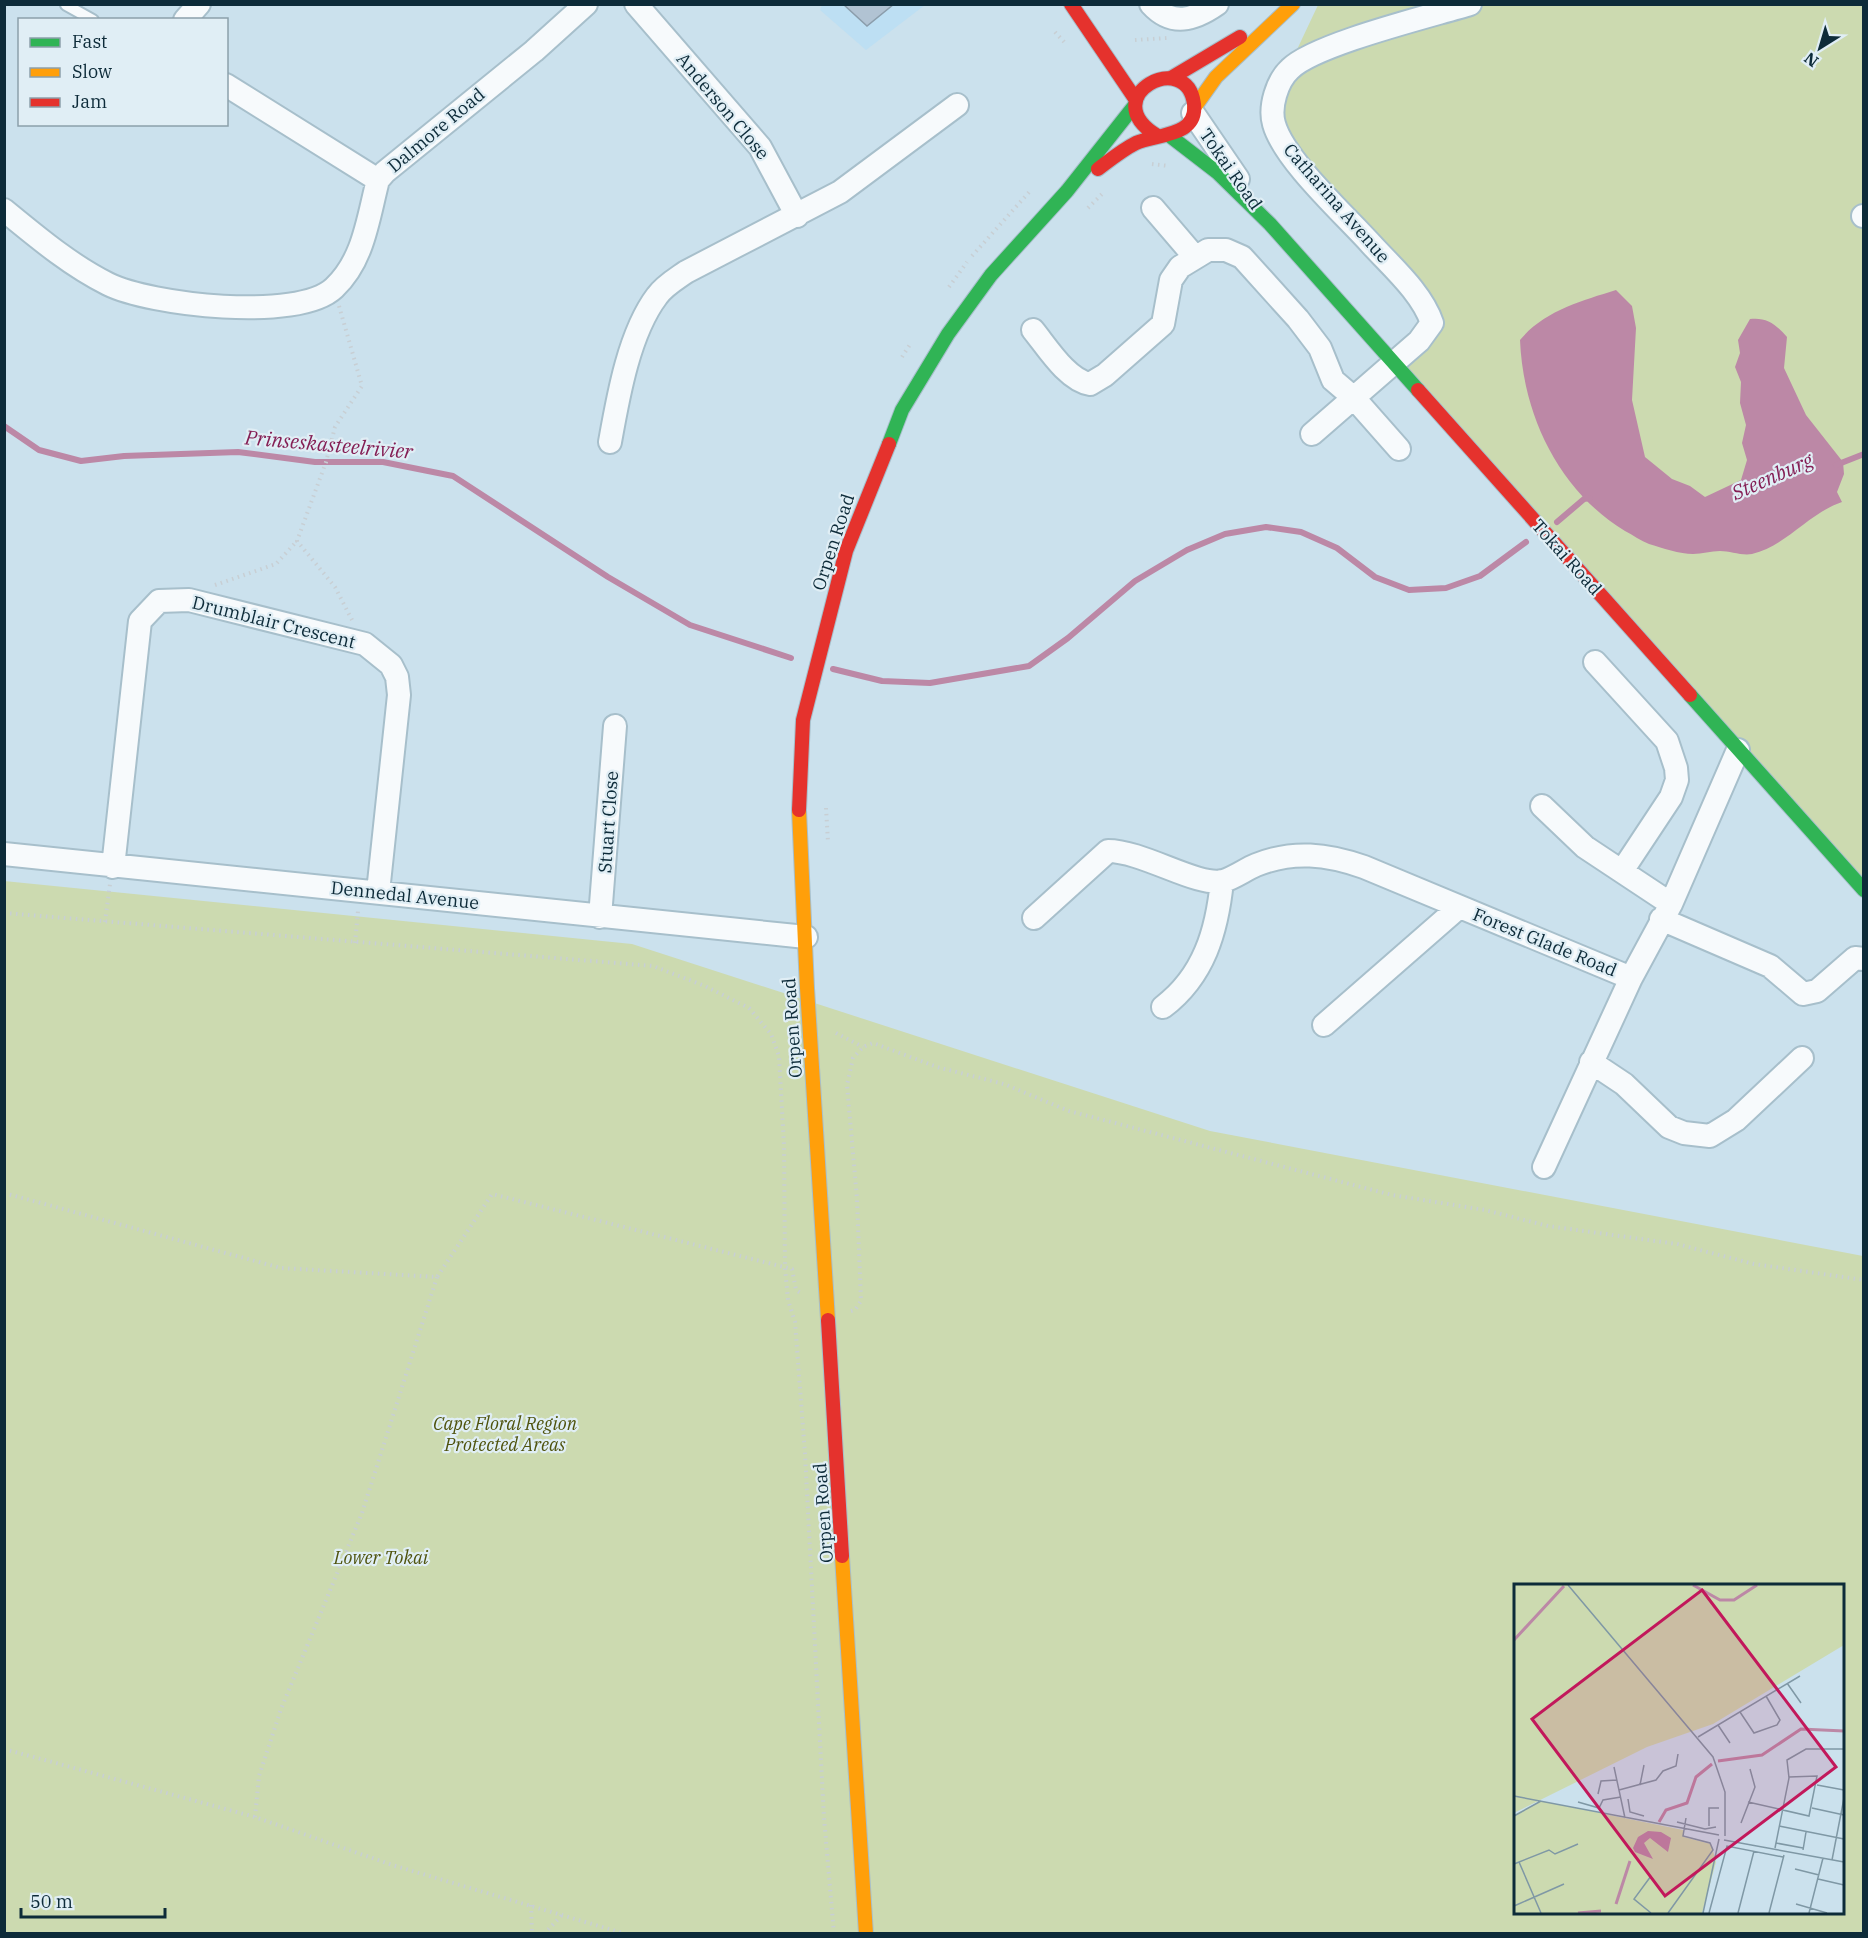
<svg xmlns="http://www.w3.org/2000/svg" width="1868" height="1938" font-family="'IBM Plex Serif',serif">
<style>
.built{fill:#bddff3}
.green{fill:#ccdab0;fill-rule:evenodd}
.water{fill:#bc88a6}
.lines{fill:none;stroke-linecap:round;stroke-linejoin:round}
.stream{stroke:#bc88a6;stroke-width:6}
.building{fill:#b1c3d3;stroke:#8b9dab;stroke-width:1.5}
.lane-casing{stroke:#a7bfcb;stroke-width:14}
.street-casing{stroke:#a7bfcb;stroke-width:26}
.fast-casing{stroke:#a7bfcb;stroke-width:16}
.slow-casing{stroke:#a7bfcb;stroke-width:16}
.jam-casing{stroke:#a7bfcb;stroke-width:16}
.path{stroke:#c8cfd4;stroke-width:4;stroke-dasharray:1.5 4.5;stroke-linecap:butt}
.lane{stroke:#f7fafc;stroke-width:10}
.street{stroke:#f7fafc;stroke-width:22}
.fast{stroke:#30b455;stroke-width:14}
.slow{stroke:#ff9f0a;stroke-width:14}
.jam{stroke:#e5322d;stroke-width:14}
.labels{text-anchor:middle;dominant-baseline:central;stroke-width:4.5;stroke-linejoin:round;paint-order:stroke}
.street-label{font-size:18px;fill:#0d2b39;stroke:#e0eef5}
.park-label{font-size:18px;font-style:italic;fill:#4f530d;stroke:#e0eef5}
.water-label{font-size:20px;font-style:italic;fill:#841e54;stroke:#e0eef5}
.inset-river{fill:none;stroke:#bc88a6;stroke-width:3}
.inset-road{fill:none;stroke:#7f98a5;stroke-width:1.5}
.view{fill:#c2185b;fill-opacity:0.15;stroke:#c2185b;stroke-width:3}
.inset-edge{fill:none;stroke:#0d2b39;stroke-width:3}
</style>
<rect width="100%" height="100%" fill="#cbe1ed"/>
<path class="built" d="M822 5H925L866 50 820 10Z"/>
<path class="green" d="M1318 5H1863V891L1394 364 1428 313 1273 122 1277 92Z
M4 881 632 944 1210 1131 1863 1256V1933H5ZM1516 1586H1842V1912H1516Z"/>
<path class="water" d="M1616 290 1632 306 1636 328 1632 400 1645 457 1672 479 1690 486 1705 497 1741 480 1747 460 1742 443 1746 425 1740 403 1741 382 1735 367 1740 353 1738 340 1750 319C1766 317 1776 324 1787 337L1784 368 1806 415 1843 462 1844 474 1837 492 1842 502C1809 513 1786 546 1752 554 1742 556 1730 551 1720 551 1711 551 1702 554 1693 554 1680 554 1662 548 1649 544 1641 541 1633 535 1625 531 1559 491 1523 415 1520 340 1544 311 1581 301 1616 290Z"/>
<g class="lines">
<path class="stream" d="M4 426 39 450 81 461 124 456 238 452 315 462H383L453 476 608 577 690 625 791 658
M1836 465 1864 454
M1557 522 1584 499 1590 498
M833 669 882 681 930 683 1029 666 1068 638 1135 581 1187 550 1225 534 1266 527 1301 532 1337 548 1375 577 1409 590 1446 588 1480 576 1526 542"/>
</g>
<path class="building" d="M843 4H894L867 26Z"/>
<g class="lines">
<defs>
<path id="lane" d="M66 5 93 20"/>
<path id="street" d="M636 4 760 147 797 216
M1151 4C1172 27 1194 20 1217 4
M185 20 199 4
M226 85 378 180
M1193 113 1238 179
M1153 208 1194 256
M4 210C37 237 70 265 108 284 150 305 298 322 334 288 364 260 368 218 378 180L385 172 534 51 586 4
M1863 216H1864
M1033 330C1047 347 1067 380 1090 384L1105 375 1163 324 1171 280 1180 267 1208 250H1226L1242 257 1298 319 1320 348 1333 380 1354 398 1399 449
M1312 434 1419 341 1432 323C1422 293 1392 267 1371 244 1345 215 1284 160 1274 124 1269 107 1277 81 1290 69 1315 44 1431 16 1470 4
M610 442C618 397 629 333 657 296 664 286 676 279 686 272L840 192 957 105
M1595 662 1667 741 1676 768 1677 780 1671 797 1622 871
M1542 806 1585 847 1671 904
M4 854 806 937
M113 867 140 621 159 601 189 600 365 644 391 665 397 677 399 695 378 892
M600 917 615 726
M1034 918 1108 851C1143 851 1197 887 1223 881 1234 878 1246 869 1256 865 1293 850 1327 854 1364 867L1631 978
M1661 919 1770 966 1803 994 1817 991 1855 958 1864 959
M1163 1007C1204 976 1217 931 1222 881
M1324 1025 1458 908
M1591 1062 1624 1084 1669 1127 1684 1133 1710 1136 1736 1120 1802 1058
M1544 1167 1631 978 1671 904 1738 750"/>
<path id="fast" d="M1170 136 1218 173 1270 224 1418 390
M889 444 902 410 948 334 991 275 1067 191 1135 105
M1690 695 1864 890"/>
<path id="slow" d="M1194 108 1216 77 1293 4
M799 810 807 988 828 1320
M842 1556 866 1934"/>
<path id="jam" d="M1071 4 1136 100
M1171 78 1240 37
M1098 169C1110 160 1122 150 1136 143 1156 134 1198 137 1194 104 1187 48 1095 96 1156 135
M1418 390 1690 695
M799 810 803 720 846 551 889 444
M828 1320 842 1556"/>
</defs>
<use href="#lane" class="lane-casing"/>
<use href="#street" class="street-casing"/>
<use href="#fast" class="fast-casing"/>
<use href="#slow" class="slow-casing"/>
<use href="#jam" class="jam-casing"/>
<path class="path" d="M1055 32 1066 44
M1135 40 1167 38
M1152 164 1169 166
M1088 208 1104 192
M972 256 1031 190
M949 287 967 262
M339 306 362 386 335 427 326 462 297 541 335 587 352 620
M902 357 911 343
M215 585 276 564 297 541
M826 808 828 842
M4 913 653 966 705 986 749 1008 771 1034 779 1056 784 1145 785 1268 788 1300 795 1322 805 1454 824 1818 834 1934
M105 922 110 884
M355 943 358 911
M836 1033 863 1047
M4 1193 281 1268 437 1277 492 1194 792 1269 796 1290 802 1294
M851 1311 855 1310 861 1301 857 1199 847 1085 853 1058 863 1047 873 1043 937 1067 1004 1084 1069 1111 1392 1195 1485 1210 1548 1226 1677 1244 1754 1264 1864 1280
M4 1749 255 1817 392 1865 626 1934
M255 1817 259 1776 281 1709 362 1513 437 1277
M531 1905 532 1934
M544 1934 562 1915"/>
<use href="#lane" class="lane"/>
<use href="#street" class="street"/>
<use href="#fast" class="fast"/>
<use href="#slow" class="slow"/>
<use href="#jam" class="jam"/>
</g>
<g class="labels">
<g class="street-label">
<text transform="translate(723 106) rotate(50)">Anderson Close</text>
<text transform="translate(436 130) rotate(-40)">Dalmore Road</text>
<text transform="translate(1231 169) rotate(55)">Tokai Road</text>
<text transform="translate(1337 203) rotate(49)">Catharina Avenue</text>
<text transform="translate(833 542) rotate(-72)">Orpen Road</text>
<text transform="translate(1567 557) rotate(48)">Tokai Road</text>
<text transform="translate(274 622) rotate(14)">Drumblair Crescent</text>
<text transform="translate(608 822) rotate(-86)">Stuart Close</text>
<text transform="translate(405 895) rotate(6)">Dennedal Avenue</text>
<text transform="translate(1545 942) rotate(22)">Forest Glade Road</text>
<text transform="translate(792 1028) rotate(-94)">Orpen Road</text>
<text transform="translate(823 1513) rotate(-94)">Orpen Road</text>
</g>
<g class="park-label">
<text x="505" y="1423">Cape Floral Region<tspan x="505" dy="21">Protected Areas</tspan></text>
<text x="381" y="1557">Lower Tokai</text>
</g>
<g class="water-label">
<text transform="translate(329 444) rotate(5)">Prinseskasteelrivier</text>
<text transform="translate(1772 476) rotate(-24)">Steenburg</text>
</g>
</g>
<g transform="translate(1514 1584)">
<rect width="330" height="330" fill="#cbe1ed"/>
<path d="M0 1H330V61L199 140 133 163 0 229ZM27 217 169 246 170 253 197 260 202 278 188 329H0V231Z" fill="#ccdab0"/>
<path d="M134 247 147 248 157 254 154 268 136 254 130 259 139 275 121 268 119 264 124 253Z" fill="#bc88a6"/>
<path class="inset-river" d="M179 1 206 16H220L243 1M0 56 50 2M204 177 248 171 287 145 330 147M145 238 152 226 173 219 182 193 198 180M102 320 116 277M64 329 87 327"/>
<path class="inset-road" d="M54 1 199 173 211 208V252M273 99 287 119M226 128 240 149 263 141 266 136 252 112M204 141 216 159M184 153 286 92M100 183 111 234M126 201 130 181M303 201 330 206M105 206 142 196 149 187 162 182 164 170M84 210 87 197 103 196M0 212 205 251M114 215 116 228 130 232M64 218 85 224 89 216 107 213M234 218 295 232 303 192 275 193M298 224 330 231M0 232 27 217M163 238 191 245 202 243M227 239 241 203 236 185M195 242V224H205M265 242 330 255M210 256 330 278M262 259 289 264M261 264 275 194 273 176 292 165H330M289 266 292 248M318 276 330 214M5 278 27 329M0 280 35 266 41 270 64 260M281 285 305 291M137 292 120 315 137 329M304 295 330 301M282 320 313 329M0 322 50 300M154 329 199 266 196 259 169 252 172 234M189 329 205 255M195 329 213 262 269 273M224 329 240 267M255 329 270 271M295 329 309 274"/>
<path class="view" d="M188 6 322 183 151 312 18 135Z"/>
<rect width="330" height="330" class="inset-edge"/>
</g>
<rect width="1868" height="1938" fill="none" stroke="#0d2b39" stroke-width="12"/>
<rect x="18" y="18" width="210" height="108" fill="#e0eef5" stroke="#8ca0aa" stroke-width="1.5"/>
<rect x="30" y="38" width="30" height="9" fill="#30b455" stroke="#8ca0aa" stroke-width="1.5"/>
<text x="72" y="48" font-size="18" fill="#0d2b39">Fast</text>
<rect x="30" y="68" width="30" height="9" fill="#ff9f0a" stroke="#8ca0aa" stroke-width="1.5"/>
<text x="72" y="78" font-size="18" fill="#0d2b39">Slow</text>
<rect x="30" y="98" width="30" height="9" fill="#e5322d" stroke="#8ca0aa" stroke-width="1.5"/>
<text x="72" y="108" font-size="18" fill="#0d2b39">Jam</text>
<g transform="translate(1820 48) rotate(217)" stroke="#e0eef5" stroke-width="4.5" paint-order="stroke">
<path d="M0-4.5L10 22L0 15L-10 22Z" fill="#0d2b39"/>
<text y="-9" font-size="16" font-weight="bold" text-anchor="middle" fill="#0d2b39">N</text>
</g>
<path d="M21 1908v9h144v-9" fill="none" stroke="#0d2b39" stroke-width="3"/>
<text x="30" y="1908" font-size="18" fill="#0d2b39" stroke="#e0eef5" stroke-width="4.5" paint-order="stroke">50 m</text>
</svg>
